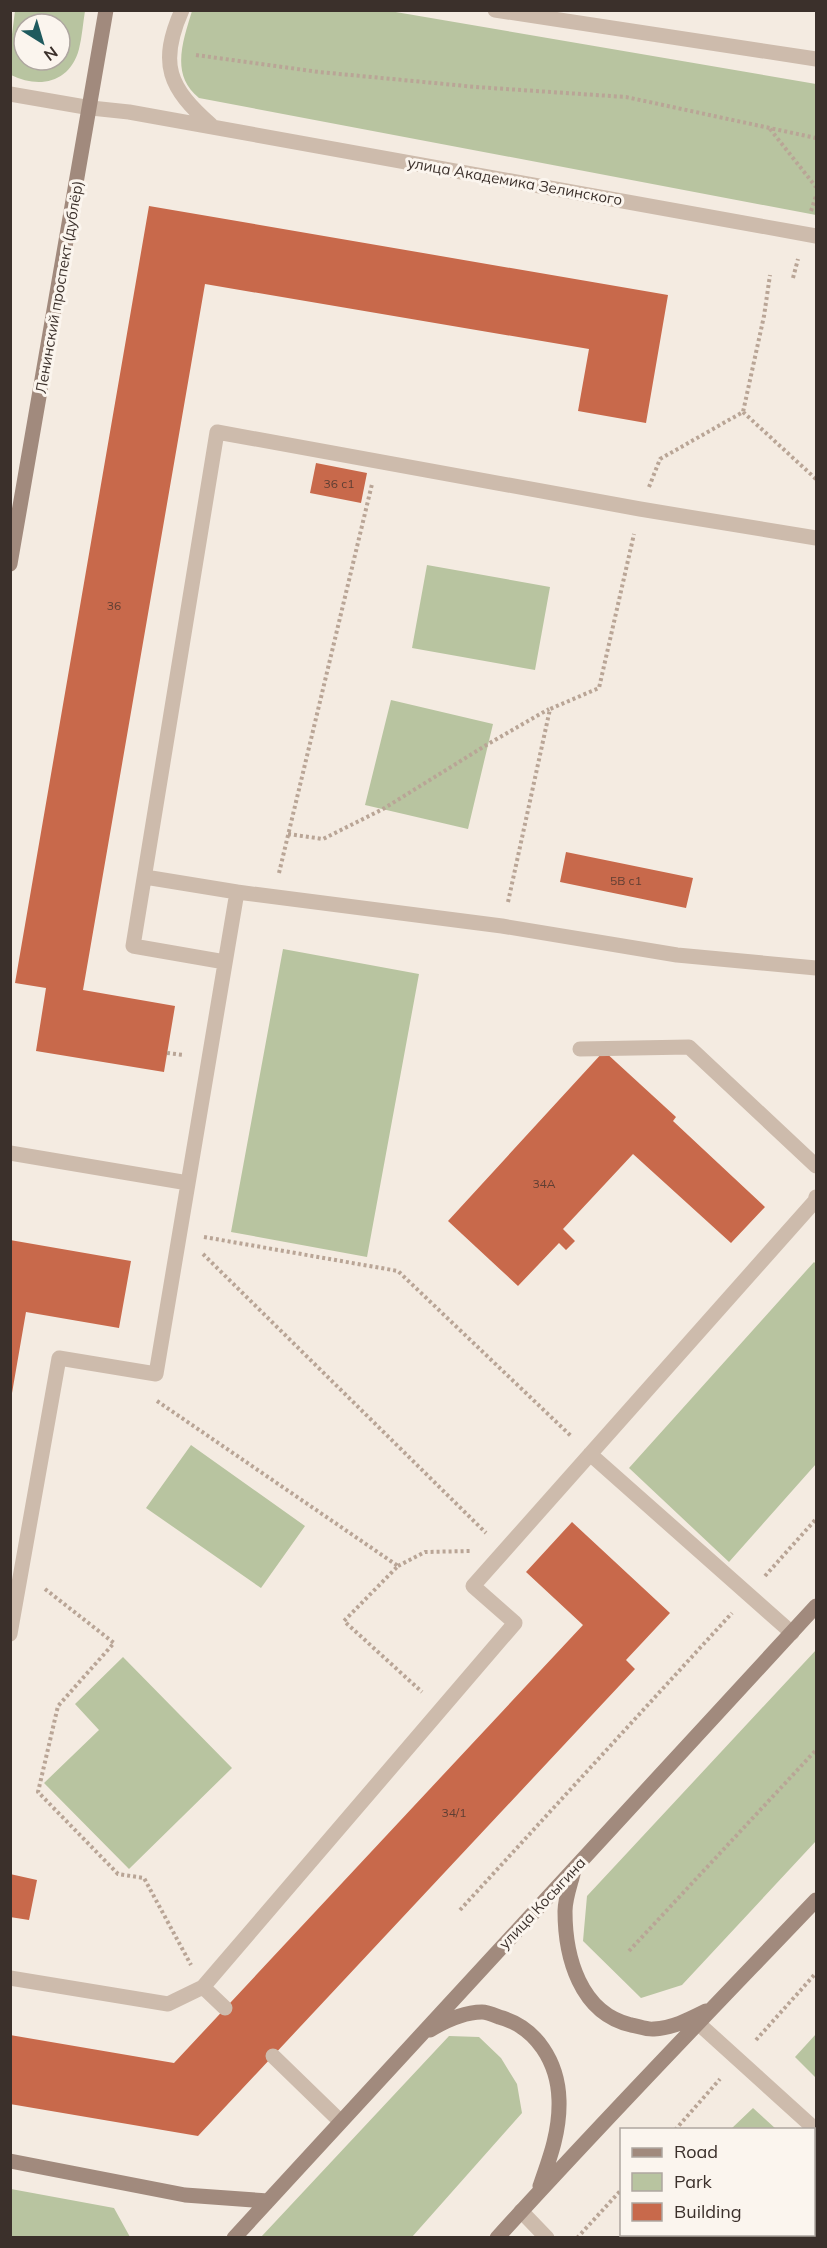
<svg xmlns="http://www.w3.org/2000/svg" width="827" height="2248" font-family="Mulish,sans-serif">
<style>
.green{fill:#b8c4a0;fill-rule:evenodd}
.building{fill:#c8694b}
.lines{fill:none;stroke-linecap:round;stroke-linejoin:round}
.path{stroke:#b9a596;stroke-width:4;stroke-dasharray:3 3;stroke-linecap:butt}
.lane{stroke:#cdbbac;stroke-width:15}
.street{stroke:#cdbbac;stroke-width:15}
.secondary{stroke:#a18a7d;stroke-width:15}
.labels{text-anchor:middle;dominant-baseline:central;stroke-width:6;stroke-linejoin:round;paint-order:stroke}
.number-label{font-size:12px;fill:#5e3e33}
.street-label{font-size:15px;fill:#3b302b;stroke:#fbf5ee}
</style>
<rect width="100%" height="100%" fill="#f4ebe1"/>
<path class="green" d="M384 10 816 84V215L199 98C170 75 183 41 192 11Z
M15 11H85C83 23 82 37 79 49 70 83 39 89 11 75V42ZM24 24H60V60H24Z
M427 565 550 587 535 670 412 648Z
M391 700 493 724 468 829 365 805Z
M283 949 419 974 367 1257 231 1232Z
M814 1262 816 1264V1464L729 1562 629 1468Z
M191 1445 305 1526 261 1588 146 1508Z
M816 1650V1841L682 1985 641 1998 583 1941 587 1896Z
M123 1657 232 1768 129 1869 44 1783 99 1730 75 1704Z
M816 2034V2078L795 2057Z
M449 2036 479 2037 501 2058 517 2084 522 2113 412 2237H261Z
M753 2108 776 2129H731Z
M11 2189 114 2208 130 2237H11Z
M630 2234 766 2235 764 2238H627Z"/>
<path class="building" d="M149 206 668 295 646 423 578 411 589 349 205 284 83 990 175 1006 164 1072 36 1051 46 988 15 983Z
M316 463 367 473 361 503 310 493Z
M566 852 693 878 686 908 560 882Z
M604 1051 676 1117 673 1121 765 1207 731 1243 633 1154 563 1229 575 1241 566 1250 559 1243 518 1286 448 1221Z
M10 1240 131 1261 119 1328 26 1312 12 1393Z
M572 1522 670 1613 626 1660 635 1669 198 2136 10 2104V2035L174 2063 583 1625 526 1572Z
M10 1874 37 1880 29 1920 10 1917Z
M816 2182V2238H764L766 2234H814V2186Z"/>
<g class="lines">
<path class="path" d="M196 55 319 72 476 87 626 97 816 138
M770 129 816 187
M811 211 816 196
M793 278 798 259
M743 412 816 479
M649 487 660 459 743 412 764 316 770 275
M288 834 323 839 383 809 488 744 549 709
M279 873 372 484
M508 902 550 709 599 688 634 534
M167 1053 184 1055
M204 1237 398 1271 571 1436
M203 1254 486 1533
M157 1401 398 1566 344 1621 422 1692
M398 1566 425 1552 470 1551
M765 1576 816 1519
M45 1589 114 1643 58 1706 38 1792 118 1874 144 1878 191 1965
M460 1910 732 1613
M629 1951 816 1750
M756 2040 816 1973
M675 2130 720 2079
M814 2162 816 2159
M577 2238 622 2189
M742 2238 745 2234"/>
<path class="lane" d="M145 877 237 892 502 926 677 955 816 968
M225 962 133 946 217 432 640 509 816 538
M580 1049 689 1047 816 1166
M10 1153 188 1183
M590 1454 792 1633
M10 1634 59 1358 156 1374 237 892
M10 1978 168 2004 203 1987 515 1623 473 1586 815 1201 816 1197
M203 1987 225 2008
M699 2024 816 2130
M273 2056 340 2121
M521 2211 547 2238"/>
<path class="street" d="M182 10C158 64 169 88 211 125
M495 10 816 59
M10 94 91 108 129 112 816 236"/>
<path class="secondary" d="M10 564 106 10
M574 1870C571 1883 565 1898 565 1911 565 1957 580 2013 631 2025 638 2026 647 2030 654 2029 673 2028 690 2019 706 2011
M430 2030C445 2021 463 2012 482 2012 487 2012 494 2015 499 2017 537 2027 558 2063 559 2100 560 2131 550 2158 540 2186
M10 2161 185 2195 268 2201
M234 2238 816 1606
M497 2238C601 2123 709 2012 816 1900"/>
</g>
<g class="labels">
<g class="number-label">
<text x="339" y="483">36 с1</text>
<text x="114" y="605">36</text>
<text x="626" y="880">5В с1</text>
<text x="544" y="1183">34А</text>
<text x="454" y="1812">34/1</text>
</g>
<g class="street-label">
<text transform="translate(515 181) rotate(10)">улица Академика Зелинского</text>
<text transform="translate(59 287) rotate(-80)">Ленинский проспект (дублёр)</text>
<text transform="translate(542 1903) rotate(-47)">улица Косыгина</text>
</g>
</g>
<rect width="827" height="2248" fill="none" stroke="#3b302b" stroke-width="24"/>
<rect x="620" y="2128" width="195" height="108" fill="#fbf5ee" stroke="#aea6a0" stroke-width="1.5"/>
<rect x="632" y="2148" width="30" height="9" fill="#a18a7d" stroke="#aea6a0" stroke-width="1.5"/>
<text x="674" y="2158" font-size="18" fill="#3b302b">Road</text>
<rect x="632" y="2173" width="30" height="18" fill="#b8c4a0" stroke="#aea6a0" stroke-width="1.5"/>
<text x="674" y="2188" font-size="18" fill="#3b302b">Park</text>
<rect x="632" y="2203" width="30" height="18" fill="#c8694b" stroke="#aea6a0" stroke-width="1.5"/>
<text x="674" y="2218" font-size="18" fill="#3b302b">Building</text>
<g transform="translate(42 42) rotate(143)"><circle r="28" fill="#fbf5ee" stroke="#aea6a0" stroke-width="1.5"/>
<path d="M0-4.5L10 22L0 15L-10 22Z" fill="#1f5a5e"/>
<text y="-9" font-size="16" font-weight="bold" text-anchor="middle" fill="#3b302b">N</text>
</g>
</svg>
